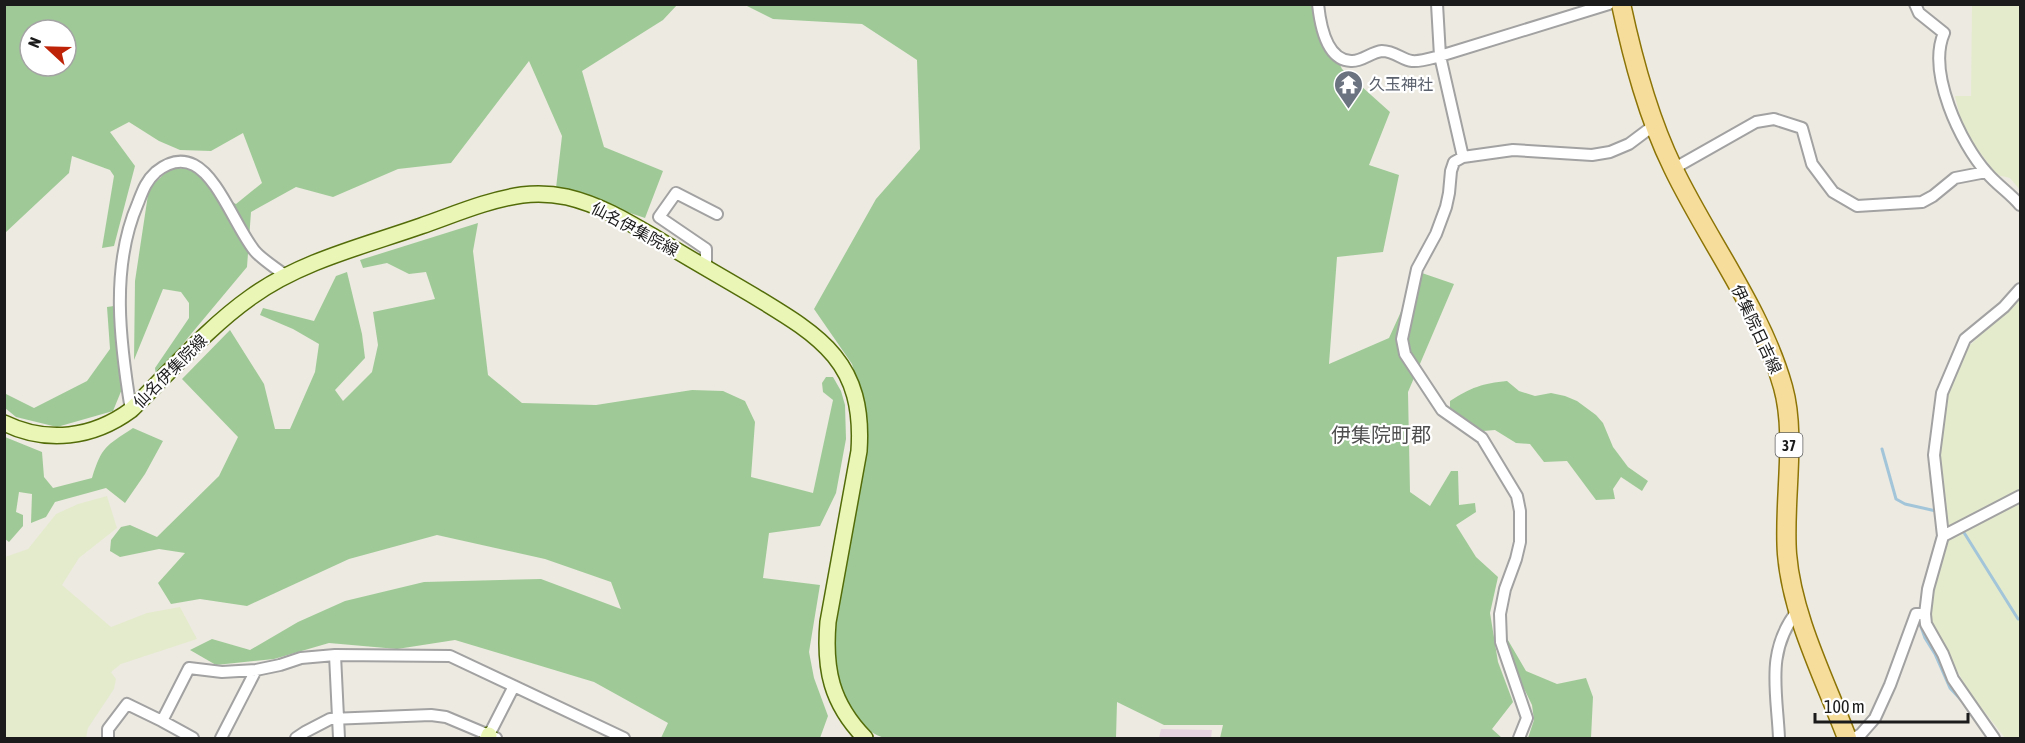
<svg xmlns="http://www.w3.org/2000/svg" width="2025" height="743" font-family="'Asap Condensed','Noto Sans JP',sans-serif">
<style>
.industrial{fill:#e5d3df}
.farmland{fill:#e4ebcd}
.forest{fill:#9fca97;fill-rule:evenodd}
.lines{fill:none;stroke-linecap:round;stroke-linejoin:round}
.stream{stroke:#a3c5d9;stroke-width:3}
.street-casing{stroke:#a2a2a2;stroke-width:14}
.secondary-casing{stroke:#536c09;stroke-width:18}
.primary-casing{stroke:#8c7406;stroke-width:21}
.street{stroke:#fff;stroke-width:10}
.secondary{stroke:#e9f6b6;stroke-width:15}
.primary{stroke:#f7dd9b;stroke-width:18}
.labels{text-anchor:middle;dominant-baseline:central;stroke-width:4.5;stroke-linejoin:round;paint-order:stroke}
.shield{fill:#fff;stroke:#5f5f5f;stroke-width:1.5}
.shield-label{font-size:15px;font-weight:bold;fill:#1b1b1b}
.worship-label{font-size:16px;fill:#5b616d;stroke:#fff;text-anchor:start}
.street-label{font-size:16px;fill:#1b1b1b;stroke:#fff}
.quarter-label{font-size:20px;fill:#4e4e4e;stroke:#fff}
</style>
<rect width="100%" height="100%" fill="#edeae1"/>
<path class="industrial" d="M1161 729 1212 730 1211 738H1159Z"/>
<path class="farmland" d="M1976 4 2020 5V190L2010 178 1997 175 1969 138 1961 121 1955 96H1971L1972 6Z
M2020 299V738H2005L1969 692 1930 622 1931 597 1947 529 1938 455 1948 389 1969 346Z
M107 496 117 528 79 558 62 585 111 627 147 613 180 607 197 639 121 664 111 672 116 679 114 689 88 728 86 738H5V557L28 549 56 514 78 504Z"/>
<path class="forest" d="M5 5H677L663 20 582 71 604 147 663 171 645 218 556 188 562 136 529 61 451 163 398 169 333 197 296 187 251 212 247 267 156 376 155 368 189 318V303L181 292 163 289 134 360 135 281 149 188 171 168 192 169 203 180 215 194 236 204 262 183 243 133 211 151 180 150 159 141 129 122 110 132 135 166 114 246 102 248 114 176 110 170 72 156 69 173 5 233ZM30 30H66V66H30Z
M745 5H1312L1342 69 1390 112 1369 165 1399 175 1383 252 1337 257 1329 364 1389 338 1419 272 1454 284 1408 392 1410 492 1430 506 1451 471H1458L1459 505 1475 503 1476 512 1456 525 1476 557 1498 577 1490 613 1498 662 1513 702 1492 729 1502 738H1220L1223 725H1164L1117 702 1116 738H884C847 725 837 684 831 649L863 402 852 364 814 309 876 199 920 149 917 60 862 24 773 19Z
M478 223 473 251 488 375 522 403 596 405 692 390 723 391 745 401 755 422 751 477 813 493 833 400 823 392 822 383 826 377H833L841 391 845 405 846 439 836 493 820 526 769 533 763 578 820 585 809 652 814 678 828 716 820 738H661L668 723 594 682 455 640 397 649 329 643 274 659 216 665 190 650 212 639 250 650 298 622 345 601 424 582 541 579 621 609 611 582 545 559 437 535 349 559 247 606 200 599 171 604 158 583 185 553 159 549 120 557 110 551 111 540 121 527 130 525 157 537 219 476 238 437 182 379 230 330 264 384 275 429H290L315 372 319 344 293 329 260 315 263 308 314 321 336 276 347 272 362 334 365 358 335 390 343 401 372 372 378 345 373 312 435 299 426 272 409 274 387 263 363 268 360 260Z
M114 306 122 389 113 411 57 427 16 417 5 408 4 393 34 408 87 381 110 349 107 307Z
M1507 381 1519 391 1535 396 1551 393 1565 396 1577 401 1596 415 1603 423 1613 447 1628 467 1648 481 1642 491 1621 477 1613 489 1615 499 1596 500 1567 461 1544 462 1530 444 1516 443 1495 430 1483 431 1450 410V401C1470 388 1483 383 1507 381Z
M133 428 163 441 145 474 125 503 106 488 55 502 46 517 31 523 32 494 19 492 16 512 23 515V526L9 542 5 539V437L42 452 44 477 53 488 92 478C102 446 106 446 133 428Z
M1505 635 1526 671 1557 684 1586 678 1593 697 1591 738H1528L1534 720 1532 705 1513 666Z"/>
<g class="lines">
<path class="stream" d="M1882 449 1896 499 1905 504 1936 511
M1960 533 1963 531 2018 619H2020
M1921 617 1920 624 1925 638 1935 654 1950 688 1964 703"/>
<defs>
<path id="street" d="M1318 4C1320 23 1326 60 1351 61 1362 62 1371 52 1382 51 1395 51 1402 60 1412 61 1420 62 1432 58 1440 56L1609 4
M1437 4 1440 56 1463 157
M1915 4 1919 13 1944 33C1927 72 1960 143 1987 173 1997 185 2010 193 2020 205
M1673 169 1756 122 1774 119 1802 128 1812 164 1833 192 1857 206 1922 202 1933 196 1955 178 1986 172
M706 268V249L659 217 676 193 717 214
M131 410C120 343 110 267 138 203 143 190 146 181 156 172 167 163 180 158 194 165 218 177 236 227 254 250 261 259 276 268 286 276
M1943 536 2020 496
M1925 614 1926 624 1943 654 1953 679 1994 738
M335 655 339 738
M162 721 193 738
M489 735 514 686
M108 738V729L127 704 162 721 189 668 222 672 256 670 280 665 301 658 335 655 450 656 624 738
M221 738 256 670
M296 738 305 732 330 719 431 715 446 717 496 738
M1519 738 1527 718 1501 642 1500 614 1505 589 1516 559 1520 542V511L1517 496 1482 438 1442 410 1405 354 1402 339 1417 269 1436 234 1446 207 1449 193 1451 171 1454 162 1463 157 1513 150 1592 155 1610 152 1629 144 1649 129 1655 127
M1779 738C1777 691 1765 651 1798 610
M1854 738 1861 734 1875 718 1890 685 1916 614H1925L1928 589 1943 536 1934 455 1942 393 1965 339 2004 307 2020 289"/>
<path id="secondary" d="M4 423C47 444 93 438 131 410 170 372 207 328 251 297 301 261 364 246 421 226 453 215 487 200 522 195 537 193 553 194 567 197 601 205 630 223 659 240 690 259 722 277 754 296 822 337 865 363 859 451L828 622C824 669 831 703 865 738
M488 738 489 735"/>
<path id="primary" d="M1621 4C1633 60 1648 117 1673 168 1707 239 1762 311 1783 387 1797 437 1783 501 1787 554 1792 616 1825 680 1847 738"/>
</defs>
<use href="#street" class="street-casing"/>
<use href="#secondary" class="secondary-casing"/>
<use href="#primary" class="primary-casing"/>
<use href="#street" class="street"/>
<use href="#secondary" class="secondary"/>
<use href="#primary" class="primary"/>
</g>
<defs>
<symbol id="temple-pin" viewBox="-11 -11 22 30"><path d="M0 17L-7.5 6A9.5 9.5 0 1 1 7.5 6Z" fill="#6b7280" stroke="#fff"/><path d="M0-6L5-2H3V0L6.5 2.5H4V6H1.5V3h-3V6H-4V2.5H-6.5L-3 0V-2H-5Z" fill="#fff"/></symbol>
</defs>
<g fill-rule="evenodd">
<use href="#temple-pin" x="1332" y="68" width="33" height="45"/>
</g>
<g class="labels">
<rect class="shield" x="1775.5" y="433" width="27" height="24" rx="4.5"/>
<g class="shield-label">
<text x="1789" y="445">37</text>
</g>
<g class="worship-label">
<text x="1369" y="84">久玉神社</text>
</g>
<g class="street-label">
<text transform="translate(635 229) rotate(28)">仙名伊集院線</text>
<text transform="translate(1757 329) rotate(65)">伊集院日吉線</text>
<text transform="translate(170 371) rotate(-45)">仙名伊集院線</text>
</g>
<g class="quarter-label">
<text x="1381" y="434">伊集院町郡</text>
</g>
</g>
<rect width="2025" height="743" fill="none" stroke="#1b1b1b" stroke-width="12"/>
<g transform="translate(48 48) rotate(292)"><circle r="28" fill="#ffffff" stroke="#a4a4a4" stroke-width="1.5"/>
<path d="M0-4.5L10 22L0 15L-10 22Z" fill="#be2308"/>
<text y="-9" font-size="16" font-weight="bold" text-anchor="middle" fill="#1b1b1b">N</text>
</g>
<path d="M1815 713v9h153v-9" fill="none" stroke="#1b1b1b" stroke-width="3"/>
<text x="1824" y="713" font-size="18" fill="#1b1b1b" stroke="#ffffff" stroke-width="4.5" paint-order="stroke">100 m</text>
</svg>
